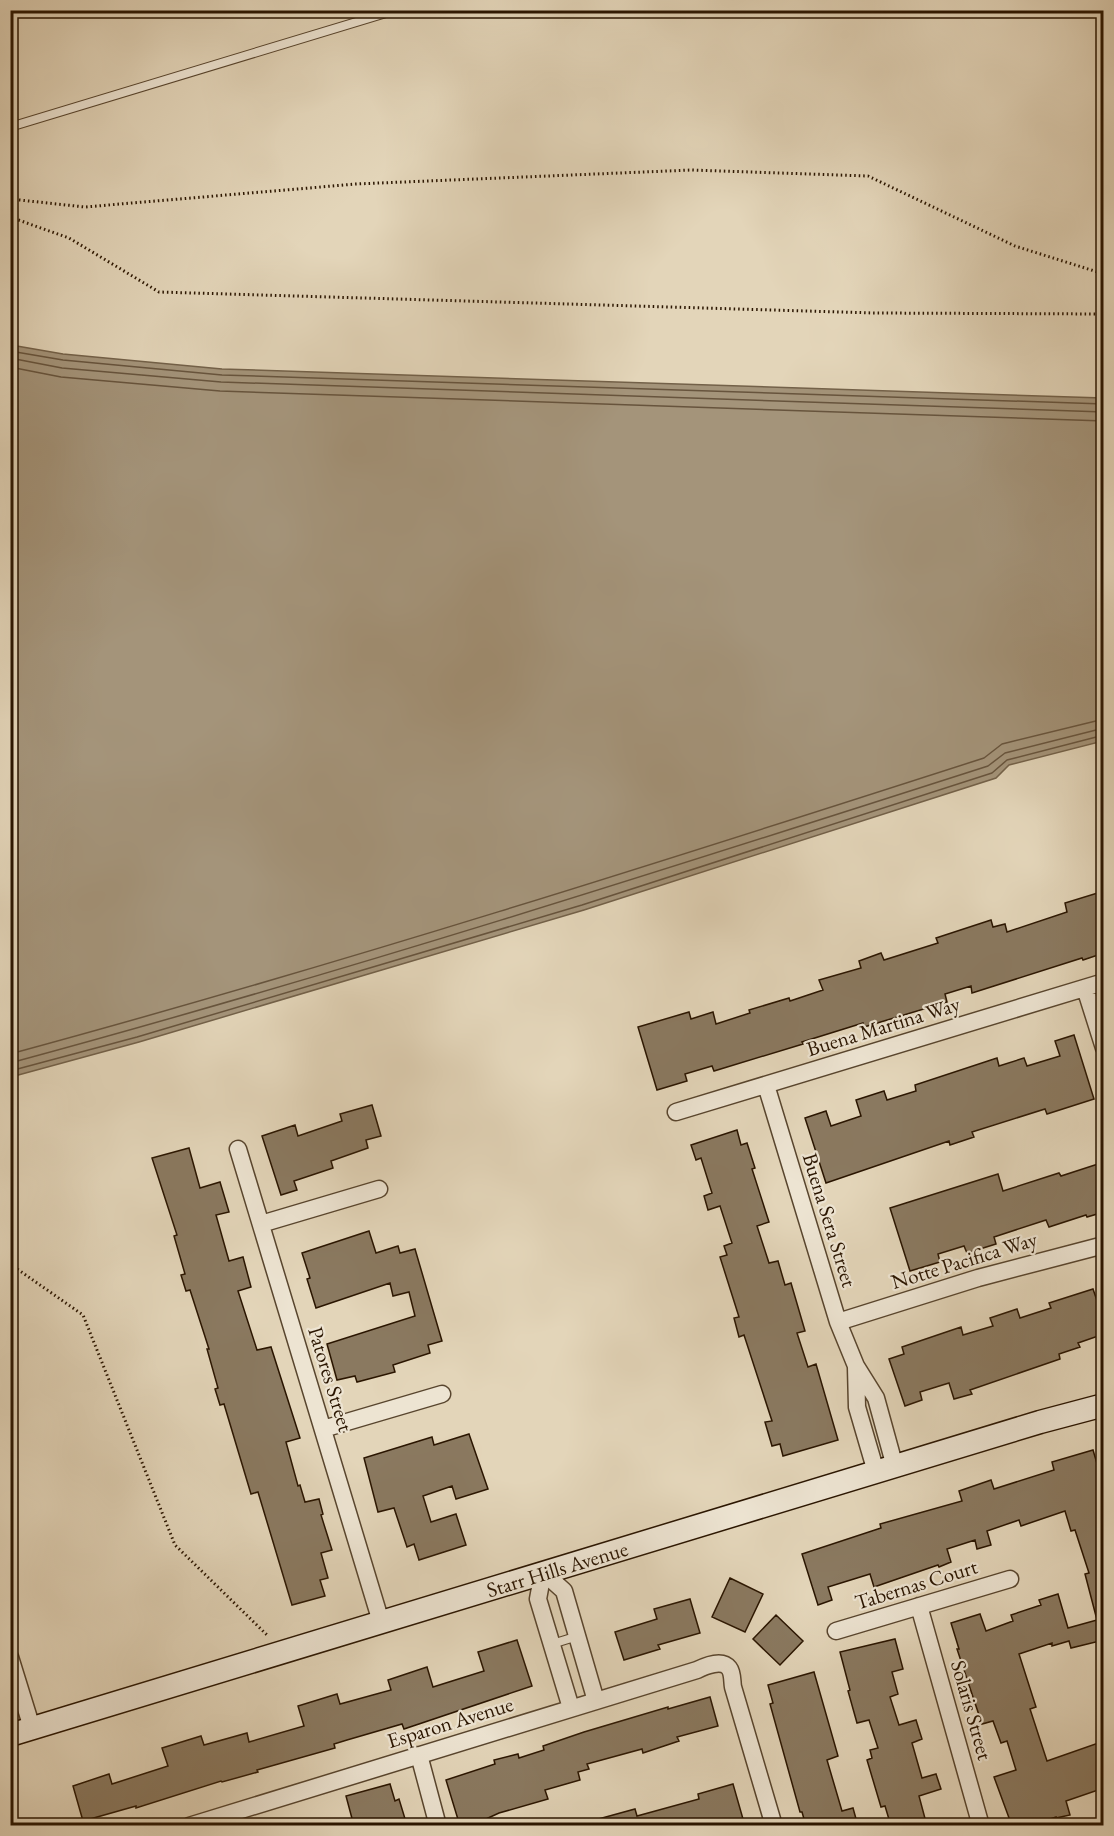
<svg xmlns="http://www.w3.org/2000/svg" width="1114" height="1836" font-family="'EB Garamond',serif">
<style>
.water{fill:#a4947a;stroke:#736149;stroke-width:1.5}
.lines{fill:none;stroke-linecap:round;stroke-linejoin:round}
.shore{stroke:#67543d;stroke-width:1.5}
.building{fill:#8a7960;stroke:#2a1500;stroke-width:1.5}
.lane-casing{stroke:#58452e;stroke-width:10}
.street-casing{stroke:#58452e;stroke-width:19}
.secondary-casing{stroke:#2a1500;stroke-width:25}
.path{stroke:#2a1500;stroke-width:3;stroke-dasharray:1.5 3;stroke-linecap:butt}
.lane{stroke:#ede4d2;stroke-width:8}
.street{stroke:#ede4d2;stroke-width:16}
.secondary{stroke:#ede4d2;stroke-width:22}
.labels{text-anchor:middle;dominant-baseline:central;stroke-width:4.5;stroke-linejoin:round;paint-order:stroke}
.street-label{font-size:21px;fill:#2a1500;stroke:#ede4d2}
</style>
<rect width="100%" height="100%" fill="#e3d5b9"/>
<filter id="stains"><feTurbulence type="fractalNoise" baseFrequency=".00333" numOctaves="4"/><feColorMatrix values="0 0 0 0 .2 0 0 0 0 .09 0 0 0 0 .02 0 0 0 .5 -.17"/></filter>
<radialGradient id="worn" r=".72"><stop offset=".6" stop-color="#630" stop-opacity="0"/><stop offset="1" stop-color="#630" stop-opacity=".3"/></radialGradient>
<path class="water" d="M11 345 63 354 222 369 1103 398V741L1009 765 996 778 584 910 139 1042 11 1077Z"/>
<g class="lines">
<path class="shore" d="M10 351 63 360 222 375 1104 404
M10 358 62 368 221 382 1104 412
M10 367 61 377 220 391 1104 421
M10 1054C338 965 661 862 984 758L1002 744 1104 719
M10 1063C339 974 664 870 988 766L1005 753 1104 728
M10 1071 137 1037 582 905 992 773 1007 760 1104 735"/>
</g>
<path class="building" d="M1104 891V953L1083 960 1082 958 972 993 971 986 945 994 947 1002 864 1027 863 1023 802 1042 803 1044 714 1071 712 1066 685 1074 687 1081 657 1090 638 1027 689 1012 691 1019 713 1012 716 1024 750 1013 749 1010 789 998 790 1001 823 990 819 980 861 968 859 961 881 953 884 960 938 943 936 938 991 920 993 927 1005 924 1007 932 1067 912 1065 903Z
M1074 1035 1094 1099 1047 1114 1045 1109 972 1132 974 1137 950 1145 949 1141 826 1183 805 1118 826 1111 831 1126 861 1116 856 1100 884 1091 887 1100 916 1091 915 1085 997 1058 999 1066 1024 1058 1027 1066 1060 1056 1055 1041Z
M372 1105 381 1136 366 1140 368 1148 331 1161 333 1168 294 1181 297 1190 281 1195 262 1136 295 1125 298 1136 342 1121 340 1114Z
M737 1130 741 1145 747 1143 755 1168 752 1169 769 1222 757 1226 769 1263 778 1261 785 1285 791 1283 805 1331 797 1333 808 1367 816 1364 838 1440 783 1456 780 1444 772 1446 765 1422 772 1421 744 1335 739 1337 734 1318 739 1317 720 1257 727 1255 724 1246 732 1243 720 1206 708 1210 704 1196 712 1193 701 1158 696 1160 691 1145Z
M189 1148 200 1188 220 1182 229 1212 216 1215 229 1261 243 1257 251 1287 238 1291 257 1350 271 1347 300 1438 286 1442 298 1486 300 1485 305 1502 319 1499 323 1514 321 1515 332 1550 321 1553 328 1578 320 1580 325 1596 292 1605 258 1492 251 1494 224 1404 220 1405 215 1389 218 1388 207 1349H209L190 1290 186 1291 181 1275 185 1274 174 1236 177 1235 152 1158Z
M1104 1162V1212L1087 1217 1086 1215 1049 1227 1046 1220 994 1237 996 1244 967 1253 964 1246 938 1254 940 1262 910 1271 890 1208 998 1174 1003 1191 1059 1173 1061 1176Z
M369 1231 376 1253 398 1246 400 1253 415 1249 442 1341 428 1345 430 1353 393 1365 395 1372 357 1382 355 1376 337 1380 327 1344 415 1316 409 1292 393 1296 390 1283 316 1308 307 1279 310 1278 302 1253Z
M1093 1289 1104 1321V1334L1078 1343 1080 1347 1059 1354 1060 1359 970 1390 972 1394 954 1399 949 1383 920 1392 922 1400 905 1406 889 1359 904 1354 902 1347 961 1327 963 1335 993 1326 990 1318 1017 1309 1020 1318 1051 1308 1049 1303Z
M469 1434 488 1489 456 1499 452 1486 423 1496 431 1522 456 1514 466 1545 419 1560 414 1544 407 1547 394 1508 378 1512 364 1458 432 1437 434 1445Z
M1093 1450 1098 1467 1104 1466V1640L1071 1648 1069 1641 1052 1646V1643L1019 1654 1036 1707 1030 1709 1047 1761 1104 1741V1788L1066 1801 1070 1815 1056 1818V1817L1028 1826H1012L994 1777 1016 1770 1007 1741 1001 1743 993 1721 982 1724 957 1649H959L951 1623 980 1614 986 1631 1013 1621 1011 1615 1041 1605 1039 1600 1058 1594 1068 1628 1097 1620 1085 1574 1089 1573 1075 1530 1071 1531 1065 1511 1021 1526 1019 1520 987 1531 991 1545 977 1549 975 1540 947 1549 951 1562 939 1567 938 1565 874 1587 870 1574 828 1587 832 1600 818 1605 802 1554 881 1528 880 1524 962 1501 959 1491 991 1480 994 1489 1054 1470 1052 1462Z
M730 1578 763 1594 745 1632 712 1617Z
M690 1599 700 1633 658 1645 660 1649 624 1660 615 1632 657 1619 654 1609Z
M776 1615 803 1641 780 1665 753 1639Z
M895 1639 903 1669 892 1672 898 1694 890 1697 899 1725 916 1720 922 1739 912 1743 922 1778 936 1774 941 1789 919 1796 927 1826H891L885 1806 881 1807 867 1760 872 1758 870 1750 878 1748 869 1720 857 1723 848 1691 850 1690 840 1652Z
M517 1640 532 1686 404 1729 402 1724 347 1740 334 1744 335 1748 257 1770 258 1772 222 1782 221 1781 136 1808V1806L83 1821 73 1786 109 1774 112 1784 168 1766 162 1748 201 1736 204 1745 247 1733 249 1742 304 1726 298 1706 337 1694 340 1704 391 1690 388 1680 427 1667 433 1687 484 1671 478 1652Z
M814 1672 838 1756 827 1760 842 1811 853 1808 858 1826H806L802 1812H800L770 1704 773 1703 768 1685Z
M710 1697 718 1726 677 1737 679 1741 643 1753 642 1749 587 1764 589 1769 578 1772 580 1780 545 1790 548 1799 499 1813 486 1819 487 1823 480 1826H460L446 1780 495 1764 494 1760 518 1754 519 1758 544 1750 543 1746 584 1732 668 1707V1709Z
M390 1784 395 1801 399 1799 406 1822 395 1826H354L346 1796Z
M733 1784 745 1826H592L591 1821 635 1809 637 1816 699 1799 698 1794Z"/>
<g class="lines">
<defs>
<path id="lane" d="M10 127 396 10
M552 1644 578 1636"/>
<path id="street" d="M1085 988 1104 1048
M766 1085 838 1322 856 1366 876 1398 895 1467
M676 1112 1104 982
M238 1149 381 1622
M261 1224 379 1189
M838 1322 978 1278 1104 1245
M856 1367 857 1407 876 1472
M323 1429 442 1394
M543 1572 564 1591 596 1701
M543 1572 538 1599 571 1708
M919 1606 981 1826
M836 1631 1010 1579
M10 1657 32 1728
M419 1755 438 1826
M189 1826 697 1670C705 1666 722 1659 729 1668 733 1673 732 1682 733 1687L774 1826"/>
<path id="secondary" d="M10 1735 1040 1422 1104 1405"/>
</defs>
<use href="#lane" class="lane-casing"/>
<use href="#street" class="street-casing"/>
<use href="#secondary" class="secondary-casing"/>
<path class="path" d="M10 199 85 207 356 184 691 170 868 176 1015 246 1104 274
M10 217 69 238 159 292 874 313 1104 314
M10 1264 83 1315 175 1545 268 1636"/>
<use href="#lane" class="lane"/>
<use href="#street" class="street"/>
<use href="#secondary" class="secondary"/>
</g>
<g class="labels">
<g class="street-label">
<text transform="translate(883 1026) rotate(-17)">Buena Martina Way</text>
<text transform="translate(830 1220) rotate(73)">Buena Sera Street</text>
<text transform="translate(964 1260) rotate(-17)">Notte Pacifica Way</text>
<text transform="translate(331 1379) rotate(73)">Patores Street</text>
<text transform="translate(557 1569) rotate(-17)">Starr Hills Avenue</text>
<text transform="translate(916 1584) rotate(-17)">Tabernas Court</text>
<text transform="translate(972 1710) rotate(74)">Solaris Street</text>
<text transform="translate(450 1722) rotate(-17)">Esparon Avenue</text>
</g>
</g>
<rect width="1114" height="1836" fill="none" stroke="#e3d5b9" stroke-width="36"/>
<rect x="12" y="12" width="1090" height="1812" fill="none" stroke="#2a1500" stroke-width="3"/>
<rect x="18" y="18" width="1078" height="1800" fill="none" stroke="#2a1500" stroke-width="1.5"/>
<rect width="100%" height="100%" filter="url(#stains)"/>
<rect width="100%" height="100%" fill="url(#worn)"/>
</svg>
